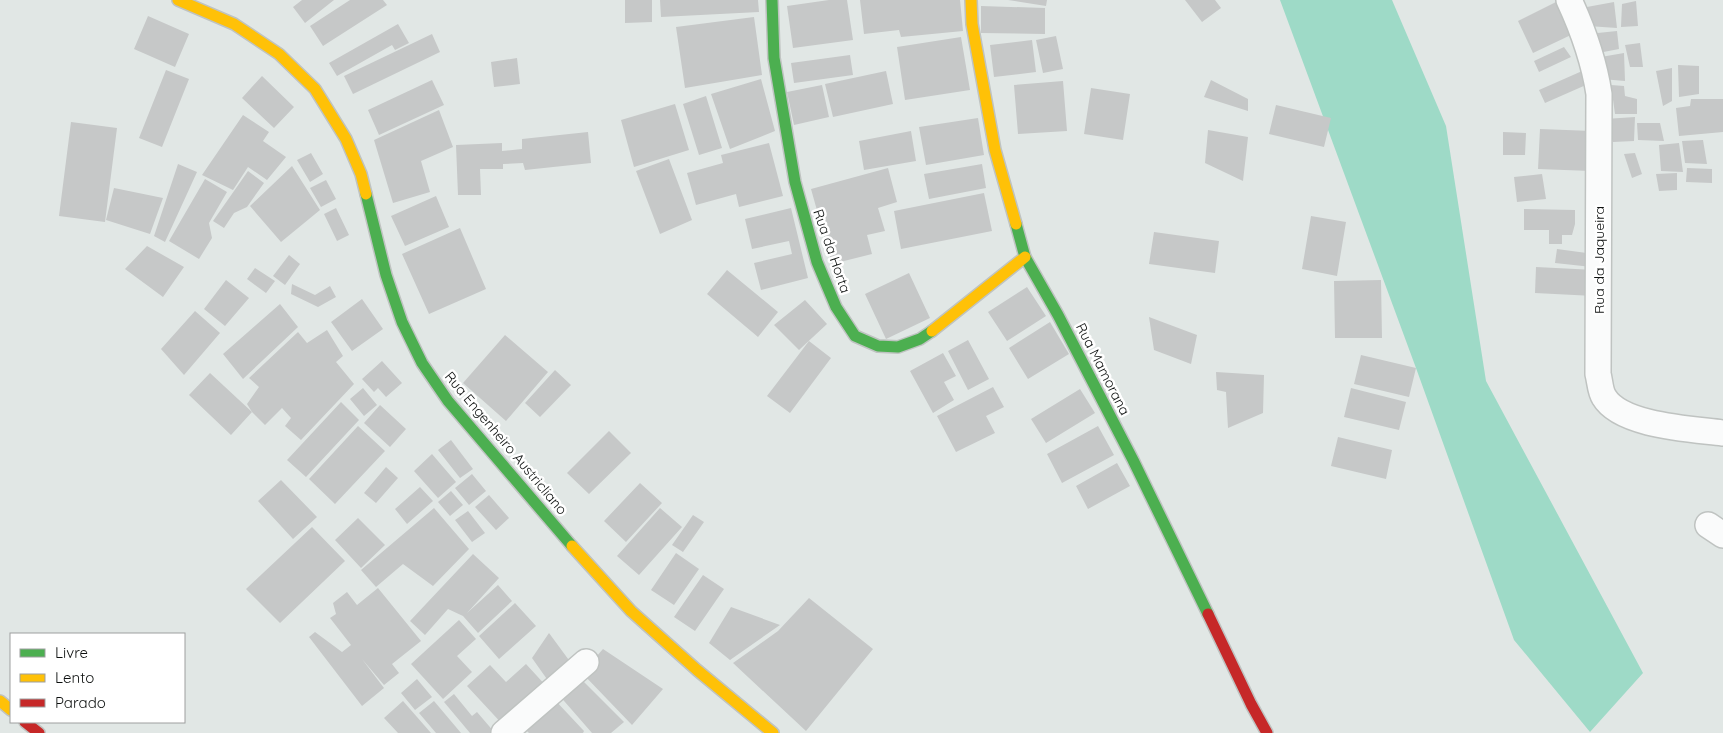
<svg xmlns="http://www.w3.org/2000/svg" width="1723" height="733" font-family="Quicksand,sans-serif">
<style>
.green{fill:#9edac7}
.building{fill:#c6c8c8}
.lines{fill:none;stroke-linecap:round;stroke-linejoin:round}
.street-casing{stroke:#bfc3c1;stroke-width:28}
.fast-casing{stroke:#bfc3c1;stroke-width:14}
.slow-casing{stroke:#bfc3c1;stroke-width:14}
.jam-casing{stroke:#bfc3c1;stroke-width:14}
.street{stroke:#fafbfb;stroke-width:25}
.fast{stroke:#4caf50;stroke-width:11}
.slow{stroke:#ffc107;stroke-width:11}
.jam{stroke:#c62828;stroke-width:11}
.labels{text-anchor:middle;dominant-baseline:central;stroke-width:5;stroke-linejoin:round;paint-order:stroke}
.street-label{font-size:14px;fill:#0d100f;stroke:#fff}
</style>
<rect width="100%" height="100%" fill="#e1e7e5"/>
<path class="green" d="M1280 0H1392L1446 126 1486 381 1643 673 1590 732 1514 640 1416 368Z"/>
<path class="building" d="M302 0H334L305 23 293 7Z
M350 0H383L387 5 323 46 310 26Z
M625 0H652V22L625 23Z
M660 0H758L759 12 661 17Z
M829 0H847L853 40 793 48 787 6Z
M860 0H960L963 31 901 37 899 30 864 34Z
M1008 0H1047L1046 6Z
M1185 0H1215L1221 8 1202 22Z
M1558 1 1573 34 1533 53 1518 21Z
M1636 1 1638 26 1621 27 1622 4Z
M1614 2 1617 28 1588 26 1576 9Z
M981 6 1045 8V34L981 33Z
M148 16 189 34 175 67 134 49Z
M754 17 762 75 685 88 676 27Z
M398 24 409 43 395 50 392 45 337 76 329 63Z
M1617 31 1619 49 1593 54 1588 34Z
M432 34 440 52 353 94 344 76Z
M1056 36 1063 69 1043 73 1036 40Z
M961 37 970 90 905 100 897 47Z
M1032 40 1036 72 994 77 990 45Z
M1640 43 1643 67H1630L1625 45Z
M1564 47 1571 57 1539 72 1534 61Z
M1624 53 1625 81 1602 79 1595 58Z
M850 55 853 75 794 83 791 63Z
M517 58 520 84 494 87 491 62Z
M1678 65 1699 66V94L1679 97Z
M1589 68 1595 81 1545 103 1539 90Z
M1672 68V101L1663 106 1656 71Z
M166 70 189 79 162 147 139 138Z
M886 71 893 104 833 117 825 84Z
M262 76 294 107 274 128 242 98Z
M761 79 775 131 730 149 711 94Z
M432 80 444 105 379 135 368 110Z
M1211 80 1248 99V111L1204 97Z
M1063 81 1067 131 1018 134 1014 85Z
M822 85 829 117 794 125 787 92Z
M1611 85 1624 86 1625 96 1637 99V114H1615Z
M1091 88 1130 94 1123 140 1084 134Z
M706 96 722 148 699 155 683 104Z
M1691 99H1723V132L1679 136 1676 108 1690 106Z
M675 104 689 150 634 167 621 120Z
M1276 105 1331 118 1324 147 1269 134Z
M439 110 453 147 421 161 430 192 393 203 374 140Z
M243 115 269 132 263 141 286 157 267 180 248 167 233 190 202 175Z
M1635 117 1634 141 1613 142 1605 119Z
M978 118 984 155 926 165 919 127Z
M71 122 117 128 105 222 59 216Z
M1637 123H1660L1664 141 1638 140Z
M1540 129 1592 131 1591 171 1538 169Z
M1208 130 1248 137 1243 181 1205 163Z
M911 131 916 161 864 170 859 141Z
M588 132 591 163 525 170 523 163 503 164V169H480L481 195H458L456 145 502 143V151L522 149V139Z
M1503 132 1526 133 1525 155H1503Z
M1703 140 1707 164 1685 163 1682 141Z
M769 143 783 196 739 207 736 194 696 205 687 173 723 163 721 155Z
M1679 143 1683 172 1661 171 1659 145Z
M311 153 323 174 310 182 297 160Z
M1635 153 1642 174 1632 178 1624 154Z
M669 159 692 220 660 234 636 171Z
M178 164 197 172 165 242 154 236Z
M982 164 986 188 929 199 924 174Z
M292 166 320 210 281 242 250 206Z
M888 168 897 202 878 208 885 231 867 235 872 254 832 264 811 189Z
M1687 168 1712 169V183L1686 182Z
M248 171 264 183 247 207 234 213 224 228 213 221Z
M1677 173V190L1659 191 1656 174Z
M1542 174 1546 199 1517 202 1514 177Z
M205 179 227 192 209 223 212 238 199 259 169 241Z
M326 180 336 199 321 207 310 188Z
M114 188 163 198 150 234 106 220Z
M984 193 992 231 901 249 894 211Z
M436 196 449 227 405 246 391 216Z
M336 208 349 235 337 241 324 214Z
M791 208 808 278 761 290 754 263 792 254 789 241 752 249 745 219Z
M1524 209 1575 210V224L1572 235H1562V244H1549V230H1524Z
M1311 216 1346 222 1337 276 1302 269Z
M460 228 486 289 429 314 402 254Z
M1154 232 1219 241 1215 273 1149 264Z
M147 246 184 267 163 297 125 269Z
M1557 249 1594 254 1592 267 1555 263Z
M289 255 300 264 285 285 273 276Z
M1536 267 1595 270 1594 296 1535 293Z
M255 268 275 281 266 293 247 279Z
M727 270 778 312 758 337 707 294Z
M909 273 930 318 886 339 865 294Z
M226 280 249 298 225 326 204 309Z
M1381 280 1382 338H1335L1334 281Z
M292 284 315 295 330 286 336 297 318 307 291 294Z
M1027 287 1046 316 1007 341 988 312Z
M362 299 383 329 352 351 331 322Z
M805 300 827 324 799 350 774 325Z
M280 304 298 327 243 379 223 354Z
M195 311 220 333 184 375 161 349Z
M1149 317 1197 335 1191 364 1154 350Z
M1050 322 1069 354 1028 379 1009 348Z
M327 330 343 356 336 362 354 384 301 440 285 426 291 418 282 408 265 425 252 412 247 404 259 387 249 378 298 332 307 343Z
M505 335 548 372 506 421 463 383Z
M968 340 989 379 968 390 948 351Z
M809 341 831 358 790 413 767 396Z
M943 353 956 376 944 382 954 400 933 413 910 371Z
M1361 355 1416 368 1409 397 1354 384Z
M382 361 402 383 386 397 378 388 374 392 362 379Z
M555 370 571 385 540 417 525 403Z
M1216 372 1264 375 1263 413 1228 428 1226 392 1217 390Z
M210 373 252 412 231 435 189 395Z
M993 387 1004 407 986 416 995 433 956 452 937 416Z
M363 388 377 405 364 416 350 399Z
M1351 388 1406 402 1399 430 1344 417Z
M1080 389 1095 413 1046 443 1031 419Z
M341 402 359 420 306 477 287 460Z
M380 405 406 429 390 447 364 423Z
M358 426 385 451 335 504 309 479Z
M1098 426 1114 455 1062 483 1047 454Z
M609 431 631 453 589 494 567 473Z
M1338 437 1392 450 1386 479 1331 466Z
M451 440 473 469 460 478 438 450Z
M432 454 456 482 438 498 414 471Z
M1117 463 1130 486 1088 509 1076 486Z
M386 467 398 478 376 503 364 493Z
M472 474 486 491 469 505 455 488Z
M281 480 317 517 293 539 258 501Z
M640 483 662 503 626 542 604 521Z
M420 487 433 501 407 524 395 509Z
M451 491 463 505 450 516 438 502Z
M489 495 509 518 496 530 475 507Z
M434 508 469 549 433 586 403 564 376 587 361 570Z
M660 508 682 527 639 575 617 556Z
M468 511 485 533 472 542 455 520Z
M693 515 704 522 683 552 672 545Z
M358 518 385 545 361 568 335 540Z
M312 527 345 561 280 623 246 589Z
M676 553 699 569 674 605 651 590Z
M473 554 499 578 467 613 498 585 512 601 478 633 463 616 448 609 425 635 410 621Z
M703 575 724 589 695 631 674 617Z
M378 588 421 641 392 664 399 673 384 685 362 659 384 688 362 706 309 637 315 632 342 652 351 645 330 618 336 614 333 603 347 592 357 605Z
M809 598 873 649 806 731 733 663 778 631Z
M515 603 536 626 499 659 479 636Z
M731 607 780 625 730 660 709 643Z
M459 620 476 639 457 656 472 672 443 699 411 664Z
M549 633 574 667 549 682 532 658Z
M603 649 663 689 632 725 582 673Z
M526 664 548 688 505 727 467 686 490 665 506 682Z
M579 677 624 722 611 733H592L558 694Z
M417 679 432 697 415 710 401 693Z
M454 694 472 716 477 712 495 733H470L444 702Z
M554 699 584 731 583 733H529L524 728Z
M403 701 431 733H398L384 718Z
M434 701 461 733H436L419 713Z"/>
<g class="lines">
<defs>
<path id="street" d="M1569 0C1583 30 1594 61 1599 94L1598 374C1600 381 1600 391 1604 397 1621 426 1692 429 1723 433
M1708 525 1723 535
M504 733 586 662"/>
<path id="fast" d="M772 0 774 58 795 182 817 262 836 307 855 336 878 346 898 347 920 339 932 331
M366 194 386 275 402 322 422 363 448 401 572 546
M1016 224 1025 257 1058 315 1133 460 1208 614"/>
<path id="slow" d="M178 0 234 24 279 54 315 89 346 139 361 174 366 194
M971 0 972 24 995 150 1016 224
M932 331 1025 257
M572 546 631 611 697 670 773 733
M0 701 11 710"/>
<path id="jam" d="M1208 614 1251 704 1267 733
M25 722 39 733"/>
</defs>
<use href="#street" class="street-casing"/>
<use href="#fast" class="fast-casing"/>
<use href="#slow" class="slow-casing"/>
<use href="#jam" class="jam-casing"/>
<use href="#street" class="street"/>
<use href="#fast" class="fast"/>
<use href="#slow" class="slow"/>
<use href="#jam" class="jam"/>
</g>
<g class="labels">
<g class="street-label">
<text transform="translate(832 251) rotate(71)">Rua da Horta</text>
<text transform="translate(1599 260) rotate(-90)">Rua da Jaqueira</text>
<text transform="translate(1103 369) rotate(63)">Rua Mamorana</text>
<text transform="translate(506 443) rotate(50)">Rua Engenheiro Austricliano</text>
</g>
</g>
<rect x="10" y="633" width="175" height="90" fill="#ffffff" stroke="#9e9f9f"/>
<rect x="20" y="649" width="25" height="8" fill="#4caf50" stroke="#9e9f9f"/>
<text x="55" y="658" font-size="15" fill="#0d100f">Livre</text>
<rect x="20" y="674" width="25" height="8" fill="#ffc107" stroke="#9e9f9f"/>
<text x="55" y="683" font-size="15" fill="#0d100f">Lento</text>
<rect x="20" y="699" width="25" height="8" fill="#c62828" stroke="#9e9f9f"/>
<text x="55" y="708" font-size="15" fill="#0d100f">Parado</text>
</svg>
